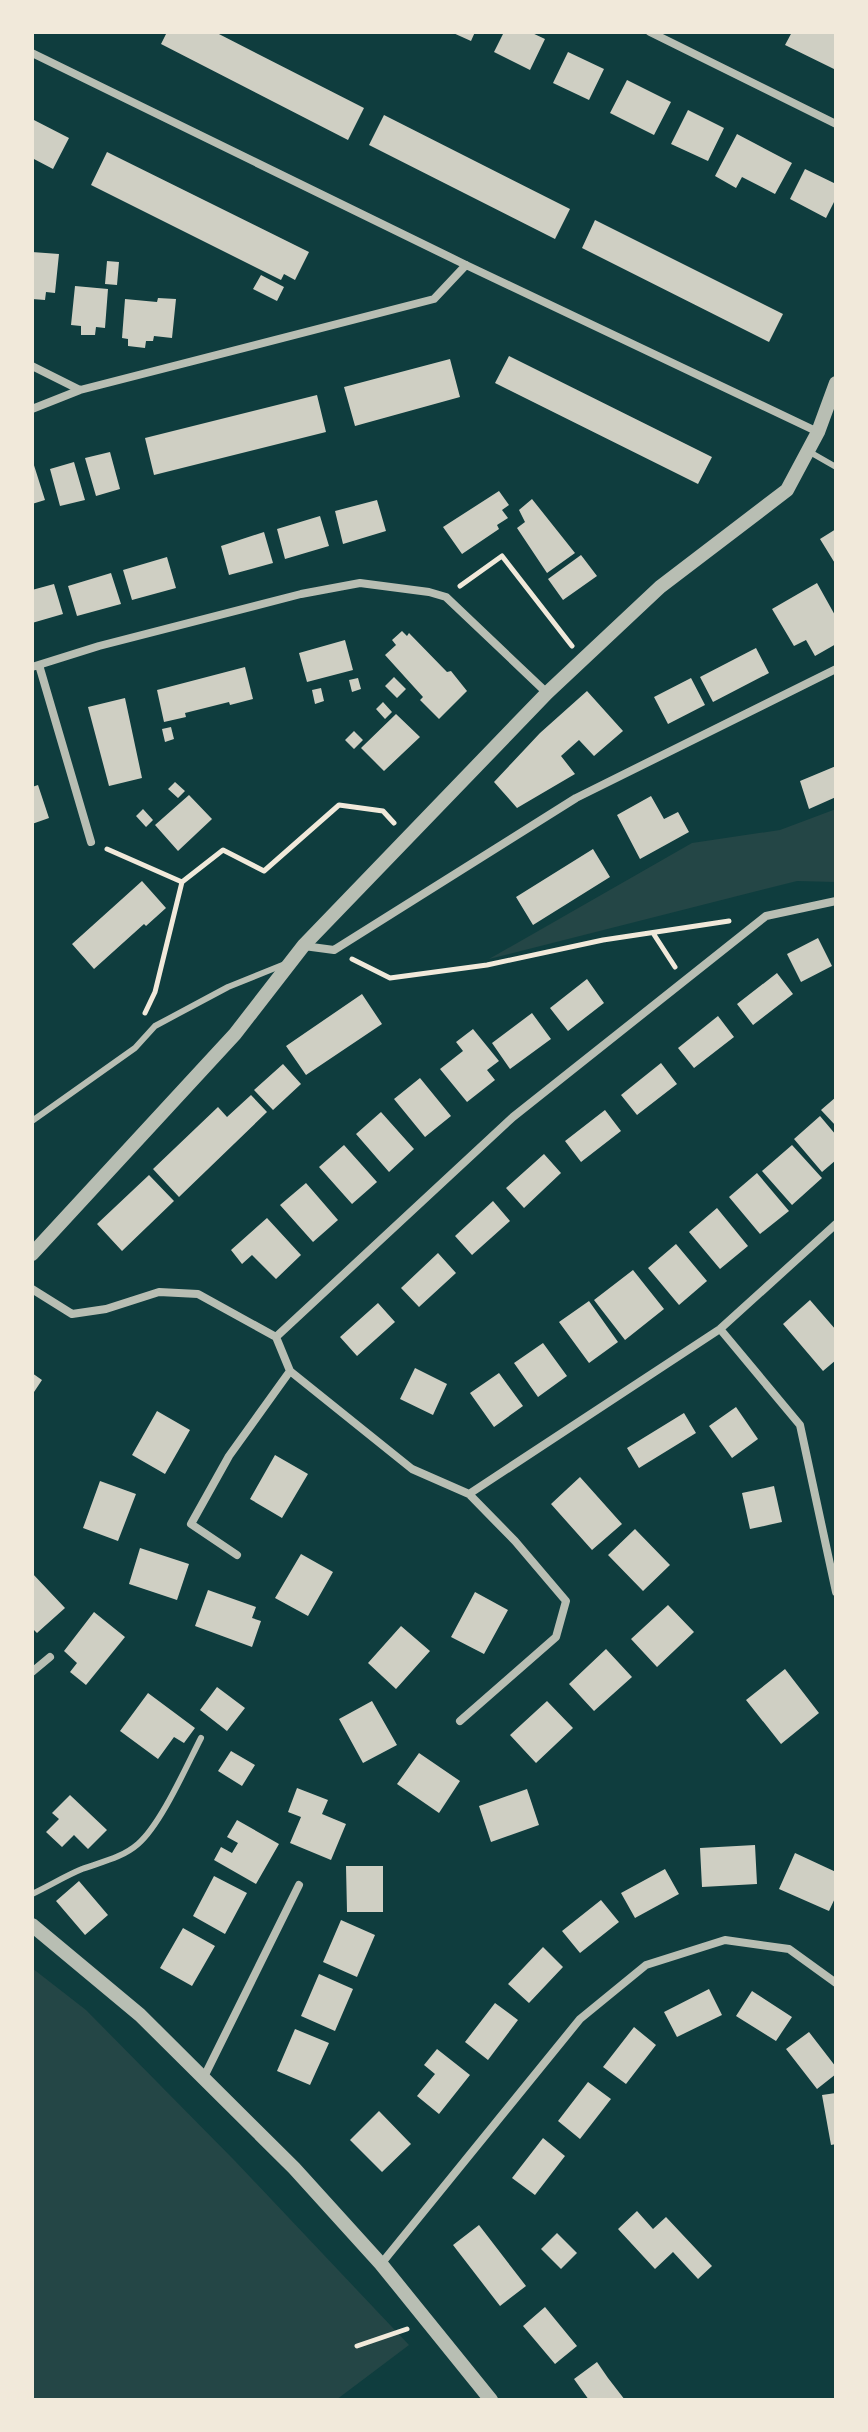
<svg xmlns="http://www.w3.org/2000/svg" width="868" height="2432" font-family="Commissioner,sans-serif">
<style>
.green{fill:#244646}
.building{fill:#cfcfc3}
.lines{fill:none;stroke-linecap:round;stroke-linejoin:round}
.path{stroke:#f1e9da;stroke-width:5}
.service{stroke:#b8beb3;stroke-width:6}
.minor{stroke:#b8beb3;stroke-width:8}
.tertiary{stroke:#b8beb3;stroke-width:14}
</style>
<rect width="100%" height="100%" fill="#0f3d3e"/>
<path class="green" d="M836 809V882L797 881 489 959 692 843 780 830Z
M32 1968 86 2010 235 2161 409 2345 336 2400H32Z"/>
<path class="building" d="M167 32H215L364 108 348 140 161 44Z
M451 32H475L471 41Z
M504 32H530L545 39 530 70 494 52Z
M792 32H836V70L785 45Z
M568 52 604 69 589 100 553 83Z
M627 80 671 102 654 135 610 113Z
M688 110 724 128 708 161 671 144Z
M384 115 570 209 555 239 369 145Z
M32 119 69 138 53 169 32 158Z
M737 134 792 163 775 194 742 177 736 188 715 176Z
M107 152 309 252 295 280 284 274 281 280 91 185Z
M805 169 836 184V198L826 218 790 199Z
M595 220 783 314 769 342 582 248Z
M32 252 59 254 55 293 46 292 45 300 32 299Z
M107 261 119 262 117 285 105 284Z
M261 275 284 287 277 301 253 289Z
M75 286 108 289 105 328 96 327 95 335H81V326L71 325Z
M158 298 176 299 172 338 154 336 153 341H146L145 348 128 346V339L122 338 125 299 157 302Z
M509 356 712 457 698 484 495 383Z
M450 359 460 397 355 426 344 387Z
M317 395 326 432 154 475 145 438Z
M110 452 120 489 96 496 85 458Z
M32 459 45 500 32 504Z
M74 462 85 500 60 506 50 469Z
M499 491 509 505 502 510 508 518 497 525 499 529 462 554 443 527Z
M532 499 575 553 547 573 517 528 525 522 519 510Z
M377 500 386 531 343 544 335 511Z
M320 516 329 546 285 559 277 529Z
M836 529V565L820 539Z
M264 532 273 563 229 575 221 546Z
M581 555 597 576 563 600 548 579Z
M167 557 176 588 132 600 123 570Z
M111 573 121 604 77 616 68 586Z
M817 583 836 617V644L815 656 806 640 794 646 772 609Z
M54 584 63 614 32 623V590Z
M402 631 407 636 409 633 447 672 451 671 467 691 439 719 420 700 423 697 385 655 396 645 392 640Z
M345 640 353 670 307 682 299 653Z
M756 648 769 673 713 702 700 677Z
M245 667 253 699 230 705 229 702 185 713 186 717 164 722 157 690Z
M394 677 406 689 397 698 385 686Z
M358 678 361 689 352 692 349 680Z
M691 678 705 705 668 724 654 697Z
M321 688 324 701 315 704 312 690Z
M587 691 623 731 594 756 579 740 561 756 575 774 517 808 494 782 540 733Z
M125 698 142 778 109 786 88 707Z
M383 702 392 712 385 719 376 709Z
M396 714 420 737 384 771 361 748Z
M171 727 174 739 165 742 162 729Z
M354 731 363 740 354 749 345 740Z
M836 766V797L809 809 800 781Z
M175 782 185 791 178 798 168 789Z
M38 785 49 818 32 824V787Z
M189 795 212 819 178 851 155 825Z
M651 796 664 819 678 812 689 832 640 859 617 815Z
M143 809 153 820 146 827 136 816Z
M593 849 610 877 533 925 516 897Z
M142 881 166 908 146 926 144 924 94 969 72 944Z
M818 938 832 966 801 982 787 954Z
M777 973 793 994 753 1025 737 1004Z
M587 979 604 1003 568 1031 550 1008Z
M362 994 382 1024 306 1075 286 1046Z
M532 1013 551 1039 510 1069 492 1043Z
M718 1016 734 1037 694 1068 678 1048Z
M473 1029 499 1061 487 1070 495 1080 467 1102 440 1069 463 1051 456 1042Z
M661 1063 677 1084 637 1115 621 1095Z
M283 1064 301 1084 273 1110 254 1090Z
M420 1078 451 1116 425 1137 394 1099Z
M251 1095 267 1112 179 1197 153 1169 218 1107 227 1117Z
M836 1097V1126L821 1110Z
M605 1110 621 1131 581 1162 565 1141Z
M381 1112 414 1149 389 1172 356 1134Z
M820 1116 836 1135V1160L822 1172 794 1139Z
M344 1145 377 1182 352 1204 319 1167Z
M792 1145 822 1178 792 1205 762 1171Z
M544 1154 561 1173 524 1208 506 1188Z
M757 1173 789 1211 760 1234 729 1197Z
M149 1175 174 1201 122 1251 97 1224Z
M306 1183 338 1220 313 1242 280 1205Z
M493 1201 510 1221 472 1255 455 1236Z
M717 1208 748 1246 720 1269 689 1232Z
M267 1218 301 1255 276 1279 252 1255 242 1264 231 1250Z
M676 1244 707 1281 679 1305 648 1268Z
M438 1253 456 1273 419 1307 401 1288Z
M633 1270 664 1309 625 1340 594 1300Z
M810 1300 836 1330V1360L823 1371 783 1324Z
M589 1301 618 1342 589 1363 559 1322Z
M378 1303 395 1322 357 1356 340 1337Z
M543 1343 567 1376 538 1397 514 1363Z
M415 1368 447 1384 433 1415 400 1399Z
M32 1373 42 1380 32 1395Z
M499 1373 523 1406 494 1427 470 1393Z
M736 1407 758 1439 732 1458 709 1426Z
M157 1411 190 1430 165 1474 132 1455Z
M684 1413 696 1433 639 1468 627 1448Z
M275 1455 308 1474 282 1518 250 1499Z
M580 1477 622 1524 592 1550 551 1504Z
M100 1481 136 1494 118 1541 83 1528Z
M774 1486 782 1522 750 1529 742 1493Z
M635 1529 670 1565 643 1591 608 1555Z
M140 1548 189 1564 177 1600 129 1584Z
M301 1554 333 1572 308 1616 275 1598Z
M32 1573 65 1608 37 1633 32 1628Z
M208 1590 256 1607 252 1618 261 1621 252 1647 195 1626Z
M475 1592 508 1610 484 1654 451 1637Z
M668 1605 694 1632 657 1667 631 1639Z
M94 1612 125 1637 86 1685 70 1672 77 1663 64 1651Z
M401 1626 430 1651 396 1689 368 1663Z
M606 1649 632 1677 594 1711 569 1684Z
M785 1669 819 1713 781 1744 746 1700Z
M217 1687 245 1708 227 1731 200 1710Z
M148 1693 195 1728 184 1743 174 1737 158 1759 120 1731Z
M372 1701 397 1745 363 1763 339 1719Z
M547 1701 573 1728 536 1763 510 1735Z
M231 1751 255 1765 242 1786 218 1771Z
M419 1753 460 1781 439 1813 397 1784Z
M297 1788 328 1800 322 1814 346 1824 331 1860 290 1843 301 1817 288 1812Z
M527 1789 539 1825 491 1842 479 1806Z
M70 1795 107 1830 88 1849 74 1835 62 1847 46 1832 59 1819 52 1813Z
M237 1820 279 1844 256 1884 214 1860 221 1847 232 1853 238 1843 227 1837Z
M755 1845 757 1884 702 1887 700 1848Z
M795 1853 836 1872V1896L829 1911 779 1889Z
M346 1866H383V1912H347Z
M665 1869 679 1894 635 1918 621 1893Z
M214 1876 247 1893 225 1934 193 1916Z
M79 1881 108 1915 85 1935 56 1901Z
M601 1900 619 1922 580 1953 562 1931Z
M341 1920 375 1935 357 1977 323 1962Z
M183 1928 215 1946 192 1986 160 1968Z
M543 1947 563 1967 529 2003 508 1984Z
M319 1974 353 1989 335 2031 301 2016Z
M709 1989 722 2015 677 2037 664 2012Z
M752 1991 792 2017 776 2041 736 2016Z
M495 2003 518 2020 488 2060 465 2042Z
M634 2027 656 2045 626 2084 603 2067Z
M295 2029 329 2043 310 2085 277 2071Z
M809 2032 836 2067V2074L817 2089 786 2049Z
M437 2049 470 2075 439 2114 417 2096 435 2074 424 2065Z
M588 2082 611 2099 580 2139 558 2121Z
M836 2093V2144L831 2145 822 2095Z
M379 2111 411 2144 382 2172 350 2140Z
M543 2138 565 2156 535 2195 512 2178Z
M637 2211 653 2229 666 2217 712 2266 698 2279 673 2252 655 2269 618 2229Z
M479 2225 526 2286 500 2306 453 2245Z
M557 2233 577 2253 561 2269 541 2249Z
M545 2307 577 2346 555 2364 523 2326Z
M597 2362 608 2378 625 2400H589L574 2379Z"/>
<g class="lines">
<path class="path" d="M460 586 502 556 572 646
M107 849 182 882 155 992 145 1013
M182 882 223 850 264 871 339 805 383 811 394 823
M653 933 675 967
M352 959 390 978 487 965 603 940 729 921
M357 2346 407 2329"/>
<path class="service" d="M808 451 836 467
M32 1121 135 1048 155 1026 228 987 285 964
M32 1894C49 1886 65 1876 82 1869 101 1862 122 1858 138 1844 161 1824 186 1767 201 1738"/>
<path class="minor" d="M650 32 836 124
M32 53 466 265 818 432
M32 366 80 390 434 299 466 265
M32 409 80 390
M39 665 91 842
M32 667 99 646 301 594 360 583 429 592 446 597 547 693
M304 946 334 950 576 798 836 669
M32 1289 72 1314 106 1309 159 1292 198 1294 276 1337 290 1371 412 1469 469 1494 515 1541 566 1601 556 1637 460 1721
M720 1329 800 1425 836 1592
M276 1337 513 1117 766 916 836 901
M469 1494 720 1329 836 1224
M237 1555 191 1524 229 1456 290 1371
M32 1672 50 1657
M204 2077 299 1885
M381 2264 580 2019 646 1965 725 1940 789 1949 836 1983"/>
<path class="tertiary" d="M32 1254 235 1034 304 945 547 693 660 587 787 490 818 432 836 383
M32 1925 140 2015 294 2168 381 2264 491 2400"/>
</g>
<rect width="868" height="2432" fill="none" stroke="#f1e9da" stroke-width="68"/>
</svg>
